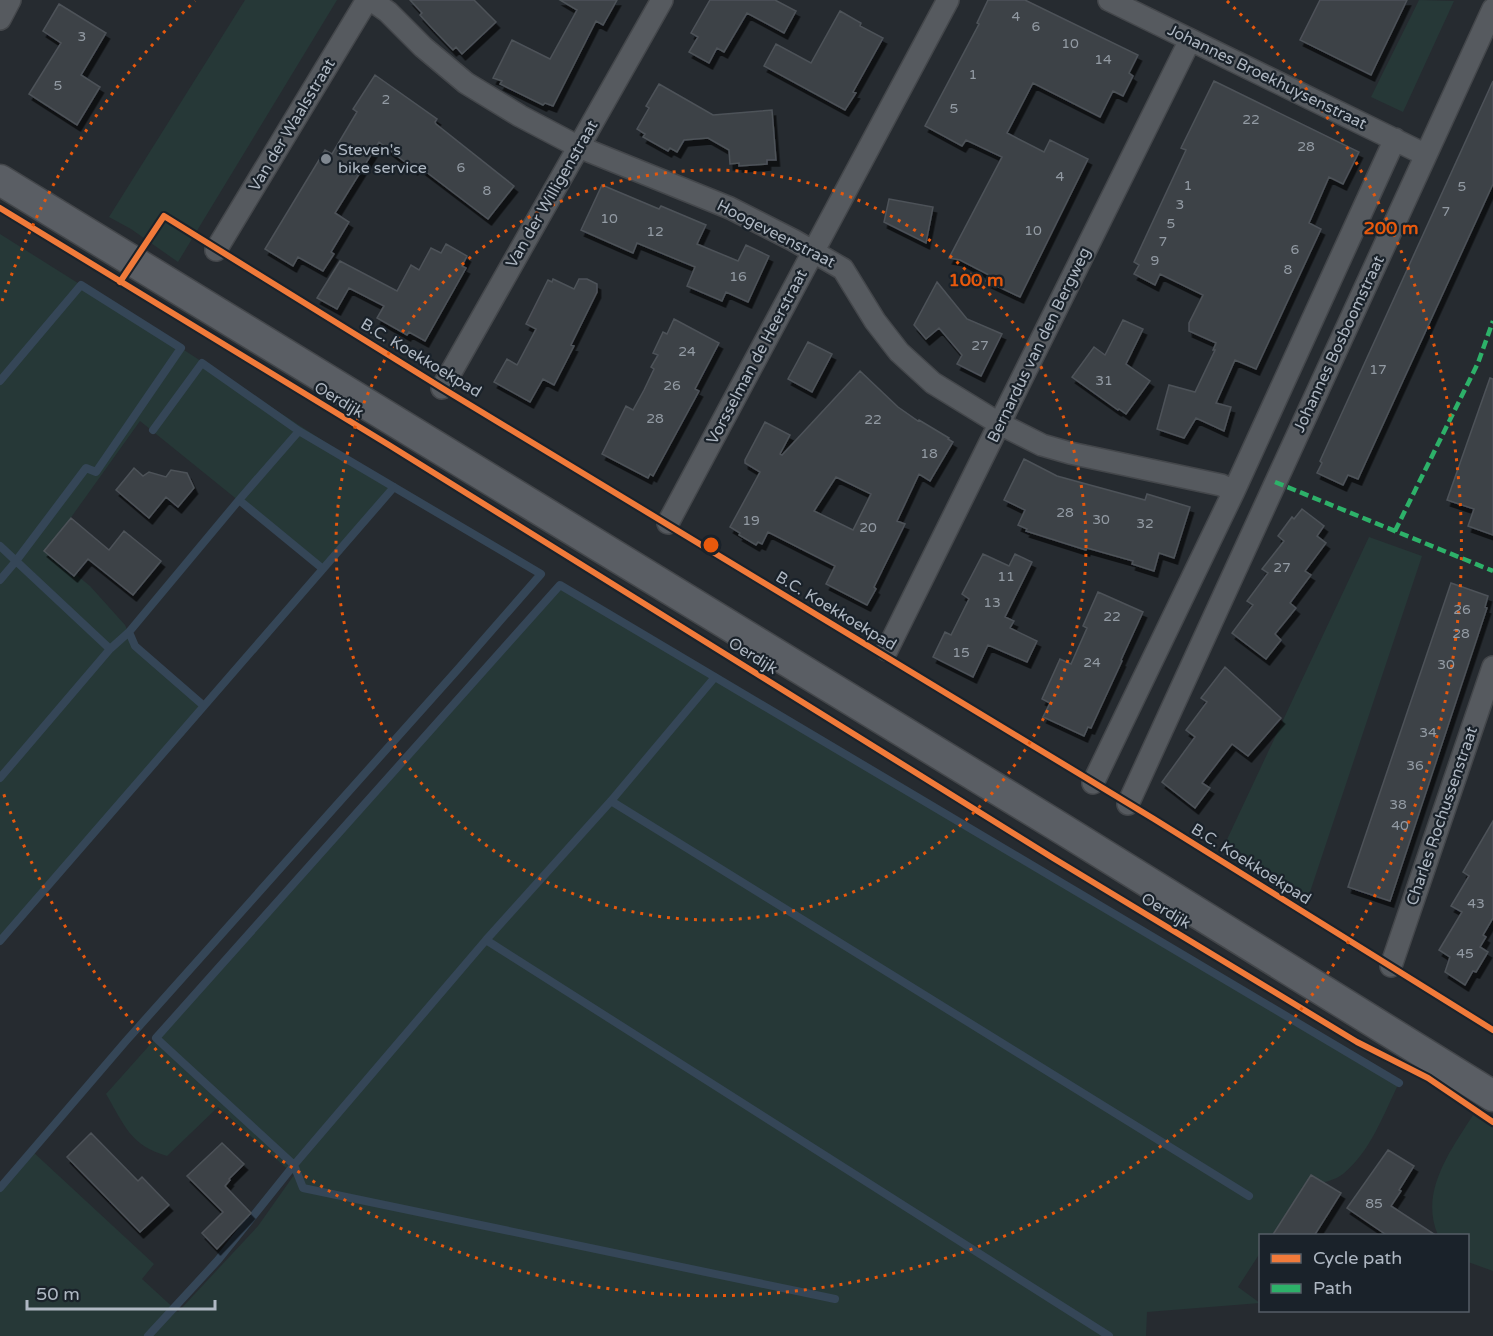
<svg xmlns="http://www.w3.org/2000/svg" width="1493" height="1336" font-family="'Varela Round',sans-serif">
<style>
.green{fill:#263837}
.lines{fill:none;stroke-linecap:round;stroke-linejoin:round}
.stream{stroke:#354657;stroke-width:8}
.building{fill:#3e4347;stroke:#4d5259;stroke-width:1.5;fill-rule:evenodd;filter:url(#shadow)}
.street-casing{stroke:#44474b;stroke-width:24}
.secondary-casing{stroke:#44474b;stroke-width:33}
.street{stroke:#565a5f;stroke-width:21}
.secondary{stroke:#5a5e64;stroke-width:30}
.quiet{stroke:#2db169;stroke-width:4.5;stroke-dasharray:9 4.5;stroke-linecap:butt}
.cycleway-casing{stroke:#1a222a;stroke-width:10}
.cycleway{stroke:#f17a3a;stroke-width:6}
.ring{fill:none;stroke:#e8590c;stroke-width:3;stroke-dasharray:3 6}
.poi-dot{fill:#7f8790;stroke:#1a222a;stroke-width:2}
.labels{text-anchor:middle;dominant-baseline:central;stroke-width:4.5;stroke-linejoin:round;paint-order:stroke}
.number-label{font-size:14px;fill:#939ba4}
.street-label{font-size:16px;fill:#afb8c3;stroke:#1a222a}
.poi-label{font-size:16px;fill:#afb8c3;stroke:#1a222a;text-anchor:start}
.centre{fill:#e8590c;stroke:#1a222a;stroke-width:3}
.ring-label{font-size:18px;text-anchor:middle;font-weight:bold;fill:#e8590c;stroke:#1a222a;stroke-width:4.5;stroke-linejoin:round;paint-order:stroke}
</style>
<defs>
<filter id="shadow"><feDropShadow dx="3.5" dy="6" stdDeviation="0" flood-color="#0009"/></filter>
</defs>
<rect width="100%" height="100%" fill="#262b30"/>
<path class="green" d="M245 0H337L178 262 131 229 109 217Z
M1419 0 1454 1 1403 112 1371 97Z
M0 234 181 348 394 487 323 569 140 421 47 551 90 586 125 625 135 646 204 706 0 941Z
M1369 537 1422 556 1308 898 1223 848Z
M560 585 814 734 1399 1083C1383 1115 1371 1151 1343 1174 1334 1181 1324 1181 1314 1187 1294 1197 1284 1218 1272 1235L1260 1236V1253L1238 1287 1260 1303 1147 1312 1146 1336H0V1187L32 1151 154 1264 142 1279 178 1312 258 1226 294 1175 218 1107 167 1156C130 1145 125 1126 106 1094Z
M1473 1115 1493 1128V1271L1468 1262V1236L1438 1235C1419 1192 1451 1150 1473 1115Z"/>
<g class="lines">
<path class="stream" d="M0 381 81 285 181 348 96 472 86 468 16 561 0 546
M299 431 239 500 323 569
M0 580 16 561 110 649
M715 677 611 801 486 940 294 1165 303 1188 835 1299
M204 706 135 646 129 632 239 500
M0 778 110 649 129 632
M611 801 1249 1196
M486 940 1109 1336
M0 941 394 487
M0 1188 126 1041 459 668 541 574 299 431 202 363 153 430
M148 1336 218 1260 294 1165 156 1038 560 585 1399 1083"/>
</g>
<path class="building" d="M410 0H474L496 22 462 54 456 47 453 50 430 26 420 15 422 13Z
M560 0H617L603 25 596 21 553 106 545 103 543 105 500 84 502 81 493 78 512 40 550 59 577 10Z
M710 0H775L796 11 784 33 747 13 724 52 717 48 709 63 689 52 698 37 691 33Z
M988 0H1025L1138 55 1129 73 1133 76 1123 96 1113 91 1100 117 1033 83 1007 133 1044 152 1050 140 1088 159 1020 297 986 281 989 275 960 260 949 258 1002 157 966 140 962 146 925 126 979 24 977 23Z
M1320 0H1407L1371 75 1300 40Z
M59 4 106 33 81 75 100 87 77 125 29 94 61 43 43 31Z
M840 11 861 23 860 26 883 38 853 92 856 93 845 110 764 66 776 44 811 63Z
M375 75 437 119 435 122 436 124 514 186 488 219 417 165 414 169 379 142 335 213 349 222 331 252 334 254 323 271 298 257 293 266 265 249 325 150 332 154 357 112 353 109Z
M1214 81 1359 152 1343 184 1329 177 1309 223 1321 229 1256 369 1235 360 1216 403 1231 407 1224 431 1196 418 1184 438 1157 429 1169 385 1195 392 1215 350H1213L1216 343 1189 331V323L1203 295 1160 274 1155 285 1134 274 1139 265 1134 262 1186 150 1181 148Z
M1493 81V184L1358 479 1348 475 1343 485 1317 473 1322 463 1320 461Z
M659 84 713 115 772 110 776 160H767V164L739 166V163L730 164 729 150 708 138 684 140 677 152 670 148 668 151 643 137 645 134 637 129 649 108 646 106Z
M602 185 659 209 661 206 706 225 697 244 738 261 746 245 769 256 748 302 726 292 722 301 687 286 695 267 637 243 633 253 581 230Z
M889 199 933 207 926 243 884 222Z
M446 244 467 256 462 266 466 268 425 341 409 332 407 335 377 318 384 306 349 288 337 309 317 298 340 261 397 291 411 265 419 270 431 248 441 253Z
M553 279 574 289 579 279H587L597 284V292L571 345 574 346 554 385 543 379 530 402 494 382 507 359 517 365 536 329 526 324 548 280 552 282Z
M937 282 967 319 1002 334 981 376 957 364 962 355 939 328 926 339 914 325Z
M674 319 719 343 695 389 699 391 653 476 650 474 648 478 602 454 626 406 633 410 644 390 654 369 651 367 658 355 653 353 663 332 667 334Z
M1123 320 1143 329 1126 364 1150 381 1126 414 1119 409 1118 410 1072 377 1094 347 1105 355Z
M808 342 832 354 812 392 788 379Z
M860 371 898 407 918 421 919 420 949 438 948 439 953 442 930 481 919 474 897 521 905 524 874 587 876 589 867 605 826 584 835 566 768 532 762 544 758 542 756 545 739 535 740 533 730 527 760 472 745 463V460L765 422 790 435 780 454 782 455ZM836 477 871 494 853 530 814 511Z
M1490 378 1493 379V535L1468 526 1474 509 1447 500Z
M1024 459 1057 476 1145 500 1147 494 1190 507 1174 558 1159 553 1154 571 1132 564 1133 561 1087 548 1086 550 1026 531 1027 529 1018 525 1025 510 1004 500Z
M134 468 143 476 149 472 166 477 171 470 187 473 194 488 178 507 166 497 149 518 116 490Z
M1302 509 1324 526 1317 536 1326 543 1305 571 1311 575 1290 603 1296 608 1275 634 1281 640 1266 659 1232 633 1253 605 1247 601 1268 573 1262 569 1284 541 1278 536 1292 517 1294 519Z
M71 518 109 550 124 531 161 561 133 595 88 559 74 576 44 551Z
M983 554 1009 566 1015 554 1032 562 1005 617 1014 621 1010 628 1037 641 1027 662 988 645 973 677 933 657 945 632 951 635 969 599 962 594Z
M1451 583 1488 596 1485 607 1487 608 1390 901 1348 887Z
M1098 592 1143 612 1121 660 1122 661 1091 728 1088 727 1084 736 1043 717 1050 703 1042 699 1060 659 1071 664 1087 628 1083 626Z
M1225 667 1281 718 1248 756 1232 744 1202 783 1210 788 1195 808 1162 782 1195 737 1186 730 1207 702 1201 698Z
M1493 821V918L1483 935 1486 937 1480 947 1488 952 1476 972 1473 971 1465 985 1445 972 1450 957 1439 950 1462 912 1451 906 1469 876 1463 872Z
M91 1133 138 1181 142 1177 169 1205 140 1232 67 1157Z
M222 1143 244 1164 229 1179 230 1180 225 1186 251 1213 217 1249 202 1233 223 1212 187 1176Z
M1388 1150 1414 1166 1399 1190 1401 1191 1391 1206 1437 1236H1388L1347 1208Z
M1311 1175 1341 1193 1314 1236H1272Z"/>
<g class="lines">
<defs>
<path id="street" d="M371 0 388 12 423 47 466 83 520 116 579 147 730 208 793 240 843 269 875 321 899 352 933 383 1000 424 1042 445 1070 453 1221 485 1234 491
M1109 0 1426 155
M0 19 10 0
M216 250 367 0
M442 388 662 0
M668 523 948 0
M887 650 1190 40
M1093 783 1234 491 1395 139
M1128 804 1493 9
M1391 966 1493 667"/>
<path id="secondary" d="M0 180 1064 830 1493 1096"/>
</defs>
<use href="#street" class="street-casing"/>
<use href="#secondary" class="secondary-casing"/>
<use href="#street" class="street"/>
<use href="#secondary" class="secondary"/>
<path class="quiet" d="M1275 482 1493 571
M1395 531 1478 363 1493 321"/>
<defs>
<path id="cycleway" d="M0 208 389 445 1053 858 1357 1042 1428 1078 1493 1122
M120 282 164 216 442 388 1154 819 1493 1030"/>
</defs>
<use href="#cycleway" class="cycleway-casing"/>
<use href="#cycleway" class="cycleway"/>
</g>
<g class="ring">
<circle cx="711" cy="545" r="375"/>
<path d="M2 301A750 750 0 0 1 195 1M1227 1A750 750 0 1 1 2 789"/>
</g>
<circle class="poi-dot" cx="326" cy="159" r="6"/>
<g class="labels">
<g class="number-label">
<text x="1016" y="16">4</text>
<text x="1036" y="26">6</text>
<text x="82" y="36">3</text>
<text x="1070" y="43">10</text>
<text x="1103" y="59">14</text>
<text x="973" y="74">1</text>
<text x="58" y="85">5</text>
<text x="386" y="99">2</text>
<text x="954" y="108">5</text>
<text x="1251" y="119">22</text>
<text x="1306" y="146">28</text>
<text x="461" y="167">6</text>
<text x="1060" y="176">4</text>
<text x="1188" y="185">1</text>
<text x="1462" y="186">5</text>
<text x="487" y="190">8</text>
<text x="1180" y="204">3</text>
<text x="1446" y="211">7</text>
<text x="609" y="218">10</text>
<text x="1171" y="223">5</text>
<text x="1033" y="230">10</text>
<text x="655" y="231">12</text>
<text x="1163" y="241">7</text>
<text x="1295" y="249">6</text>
<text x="1155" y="260">9</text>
<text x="1288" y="269">8</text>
<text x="738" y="276">16</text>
<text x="980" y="345">27</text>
<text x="687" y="351">24</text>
<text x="1378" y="369">17</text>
<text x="1104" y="380">31</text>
<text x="672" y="385">26</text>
<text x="655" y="418">28</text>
<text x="873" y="419">22</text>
<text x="929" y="453">18</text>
<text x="1065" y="512">28</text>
<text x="1101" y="519">30</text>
<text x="751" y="520">19</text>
<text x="1145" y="523">32</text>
<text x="868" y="527">20</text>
<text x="1282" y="567">27</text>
<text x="1006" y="576">11</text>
<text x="992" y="602">13</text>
<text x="1462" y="609">26</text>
<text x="1112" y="616">22</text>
<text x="1461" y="633">28</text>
<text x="961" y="652">15</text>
<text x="1092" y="662">24</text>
<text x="1446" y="664">30</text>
<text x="1428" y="732">34</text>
<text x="1415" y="765">36</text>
<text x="1398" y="804">38</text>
<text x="1400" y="825">40</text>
<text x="1476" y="903">43</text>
<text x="1465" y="953">45</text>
<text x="1374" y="1203">85</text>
</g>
<g class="street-label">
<text transform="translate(1267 77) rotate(26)">Johannes Broekhuysenstraat</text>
<text transform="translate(292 125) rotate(-59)">Van der Waalsstraat</text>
<text transform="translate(552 194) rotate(-60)">Van der Willigenstraat</text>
<text transform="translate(776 234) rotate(27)">Hoogeveenstraat</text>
<text transform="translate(1339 344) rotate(-65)">Johannes Bosboomstraat</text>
<text transform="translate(1039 345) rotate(-64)">Bernardus van den Bergweg</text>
<text transform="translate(757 357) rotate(-62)">Vorsselman de Heerstraat</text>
<text transform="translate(421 358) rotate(31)">B.C. Koekkoekpad</text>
<text transform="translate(339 400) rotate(31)">Oerdijk</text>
<text transform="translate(836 611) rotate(31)">B.C. Koekkoekpad</text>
<text transform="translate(753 656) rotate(32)">Oerdijk</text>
<text transform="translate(1442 816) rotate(-71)">Charles Rochussenstraat</text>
<text transform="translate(1251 864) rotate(32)">B.C. Koekkoekpad</text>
<text transform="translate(1166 911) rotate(31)">Oerdijk</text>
</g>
<g class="poi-label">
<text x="338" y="150">Steven's<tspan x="338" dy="18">bike service</tspan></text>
</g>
</g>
<circle cx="711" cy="545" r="9" class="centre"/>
<g class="ring-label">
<text x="1391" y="234">200 m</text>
<text x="976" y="286">100 m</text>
</g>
<rect x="1259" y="1234" width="210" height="78" fill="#1a222a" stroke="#565e67" stroke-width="1.5"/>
<rect x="1271" y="1254" width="30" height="9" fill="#f17a3a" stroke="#565e67" stroke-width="1.5"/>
<text x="1313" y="1264" font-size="18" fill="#afb8c3">Cycle path</text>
<rect x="1271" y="1284" width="30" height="9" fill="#2db169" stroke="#565e67" stroke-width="1.5"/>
<text x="1313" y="1294" font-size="18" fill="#afb8c3">Path</text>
<path d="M27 1300v9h188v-9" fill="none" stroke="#afb8c3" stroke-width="3"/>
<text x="36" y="1300" font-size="18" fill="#afb8c3" stroke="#1a222a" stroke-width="4.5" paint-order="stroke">50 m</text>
</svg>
